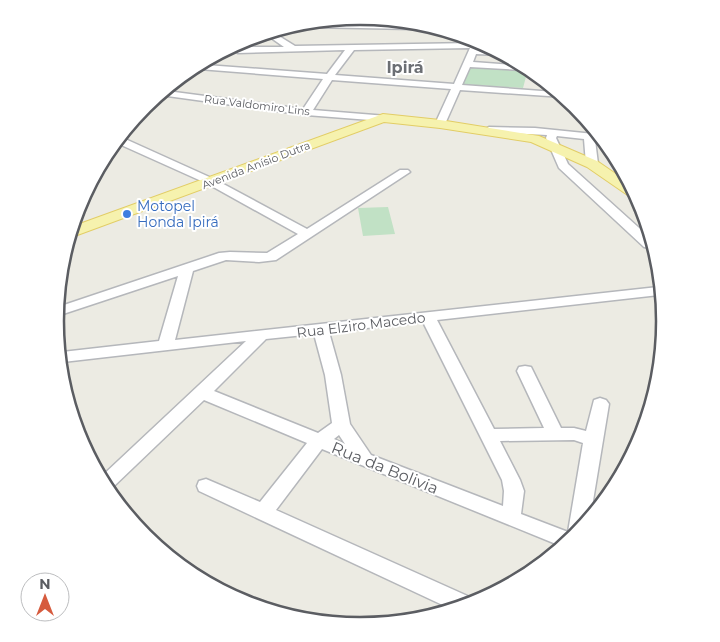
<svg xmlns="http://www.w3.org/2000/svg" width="720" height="642" font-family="Montserrat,sans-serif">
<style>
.green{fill:#c1e1c5}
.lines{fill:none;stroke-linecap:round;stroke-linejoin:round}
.minor-casing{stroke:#b5b7bb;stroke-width:3}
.major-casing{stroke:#e2cd66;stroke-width:2}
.minor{fill:#fff;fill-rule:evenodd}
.major{fill:#f6f2ae;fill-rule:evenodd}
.shop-dot{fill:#3f7fe0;stroke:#fff;stroke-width:2}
.labels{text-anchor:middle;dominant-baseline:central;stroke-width:4;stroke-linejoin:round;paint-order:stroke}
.far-street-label{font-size:11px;fill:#5b5d62;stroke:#fff}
.shop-label{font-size:14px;fill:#366cbe;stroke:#fff;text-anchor:start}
.street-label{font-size:14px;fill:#5b5d62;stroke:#fff}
.far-district-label{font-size:16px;font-weight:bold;fill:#6c6f74;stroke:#fff}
.near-street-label{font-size:16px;fill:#5b5d62;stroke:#fff}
.rim{fill:none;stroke:#5b5d62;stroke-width:2.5}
</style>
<rect width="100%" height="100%" fill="#ecebe3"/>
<path class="green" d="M468 66 526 72 527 73 523 88 461 84Z
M388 207 395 234 363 236 358 208Z"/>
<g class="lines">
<defs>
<path id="minor" d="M322 24 402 25 417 28 413 29 307 27Z
M274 33 295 46 473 43 475 39 481 42 478 49 493 50 500 55 476 54 473 62 515 65 522 70 470 67 462 85 555 92 563 97 460 90 445 124 440 127 435 124 451 89 332 80 313 110 387 116V120L383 121 306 115 160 95 167 91 303 109 323 79 199 69 206 65 327 74 345 50 238 53 234 50 238 47H284L267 35ZM470 48 454 84 335 75 354 50Z
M489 127 535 128 594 134 598 140H595L598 164 592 167 586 164 584 139 557 136 556 138 568 164 648 236 650 248 644 247 559 168 546 138 547 135 485 132 484 130Z
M123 138 216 180 307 229 400 170H408L410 172 276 260 259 262 226 260 193 271 175 340 658 287 659 295 437 320 494 429 544 428 517 371 519 367 525 366 531 367 533 371 561 428H574L586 431 594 400 600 398 606 400 609 404 591 513 575 537 561 546 322 449 276 510 472 598 474 603 449 608 199 491 197 486 199 481 206 479 260 502 307 443 204 400 112 488 103 475 246 341 63 362 62 352 159 341 178 276 57 316 58 307 219 253 230 252 267 253 298 234 208 184 119 144ZM423 322 502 480 504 491 503 506 371 455 350 424 341 375 329 332ZM314 334 325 375 332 423 318 433 214 391 266 339ZM339 435 345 444 334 439ZM574 440 583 443 568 532 521 514 524 491 520 480 500 441Z"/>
<path id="major" d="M383 114 440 120 539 136 597 161 626 181 636 197 629 196 587 167 531 142 440 128 384 122 72 237 74 226Z"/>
</defs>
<use href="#minor" class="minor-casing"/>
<use href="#major" class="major-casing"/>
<use href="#minor" class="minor"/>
<use href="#major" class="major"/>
</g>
<circle class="shop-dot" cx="127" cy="214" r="5"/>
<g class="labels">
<g class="far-street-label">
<text transform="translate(257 105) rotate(7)">Rua Valdomiro Lins</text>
<text transform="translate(256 165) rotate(-21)">Avenida Anísio Dutra</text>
</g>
<g class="shop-label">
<text x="137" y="206">Motopel<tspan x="137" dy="16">Honda Ipirá</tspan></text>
</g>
<g class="street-label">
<text transform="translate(361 325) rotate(-7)">Rua Elziro Macedo</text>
</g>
<g class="far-district-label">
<text x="405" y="67">Ipirá</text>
</g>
<g class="near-street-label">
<text transform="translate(385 468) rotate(22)">Rua da Bolivia</text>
</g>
</g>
<path d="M0 0H720V642H0ZM64 321a296 296 0 1 1 592 0a296 296 0 1 1-592 0Z" fill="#fff" fill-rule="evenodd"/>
<path class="rim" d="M64 321a296 296 0 1 1 592 0a296 296 0 1 1-592 0Z"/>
<g transform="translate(45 597)"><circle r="24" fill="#ffffff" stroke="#bdbec0"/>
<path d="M0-4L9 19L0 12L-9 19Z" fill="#d65b3e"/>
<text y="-8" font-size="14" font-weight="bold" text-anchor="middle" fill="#5b5d62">N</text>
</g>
</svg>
